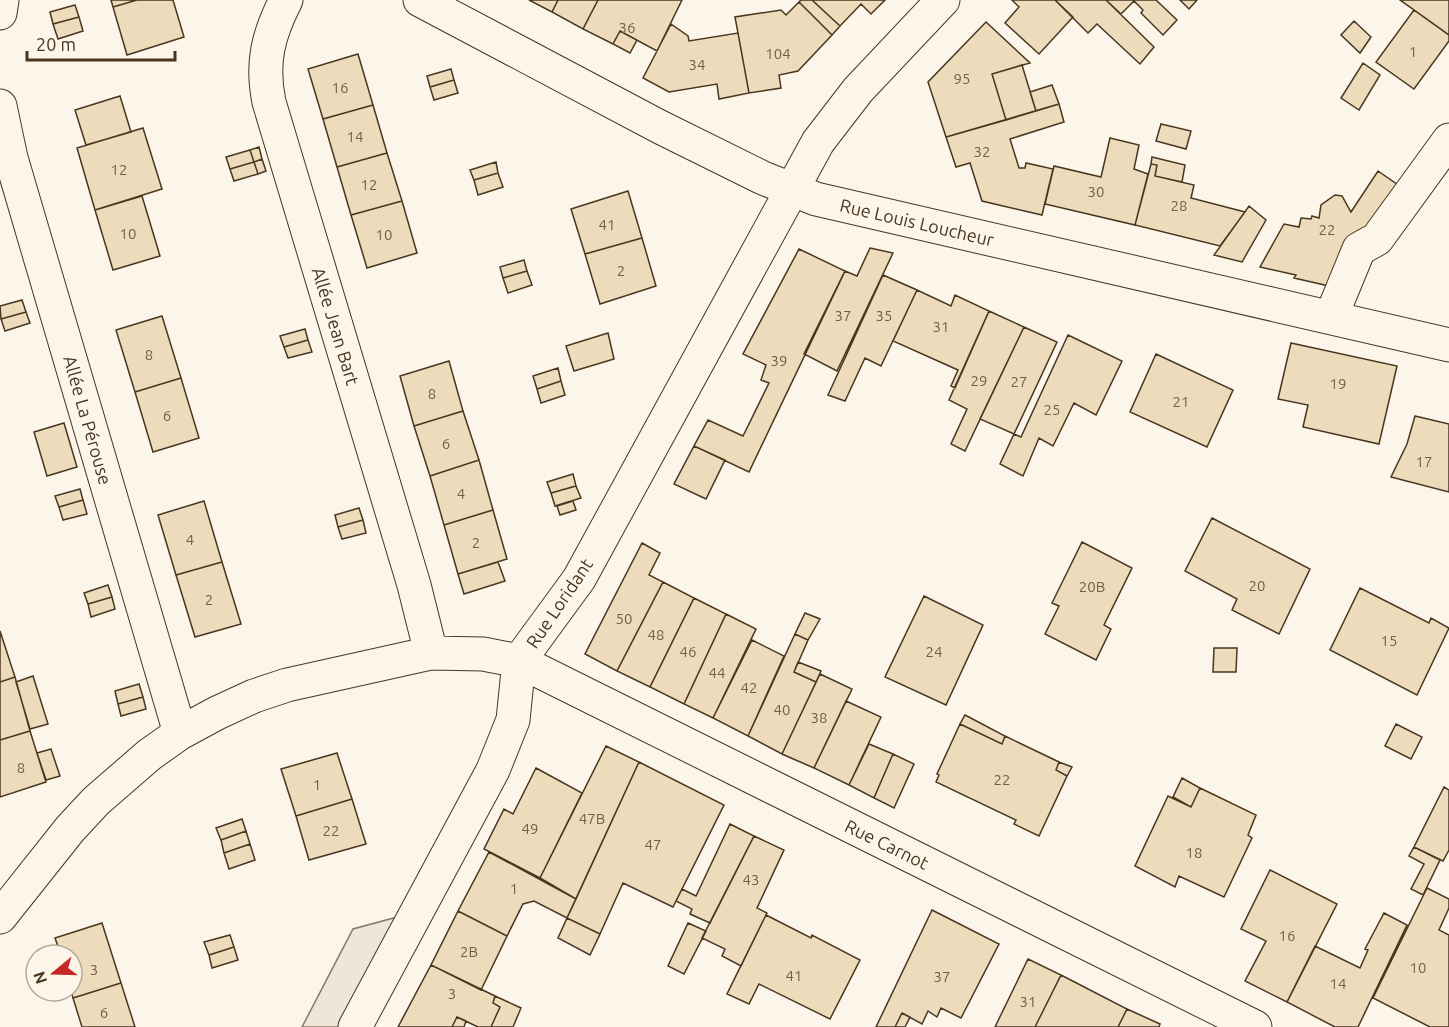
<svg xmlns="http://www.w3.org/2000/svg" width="1449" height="1027" font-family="Ubuntu,sans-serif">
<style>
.parking{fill:#ede7d9;stroke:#887966;stroke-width:1.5}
.building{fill:#ecdcbc;stroke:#4a3520;stroke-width:1.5}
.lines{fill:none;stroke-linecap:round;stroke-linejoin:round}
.minor-casing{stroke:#4a3520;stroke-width:35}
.minor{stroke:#fbf6e9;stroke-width:33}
.labels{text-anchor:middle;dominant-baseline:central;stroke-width:4.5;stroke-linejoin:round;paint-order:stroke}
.number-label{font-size:15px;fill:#725f47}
.street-label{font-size:18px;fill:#4a3520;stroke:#fbf6e9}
</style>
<rect width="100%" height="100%" fill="#fbf6e9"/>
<path class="parking" d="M401 916 344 1027H302L353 929Z"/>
<path class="building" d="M111 0H137L113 7Z
M137 0H173L184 37 127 55 113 7Z
M529 0H558L552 12Z
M558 0H598L583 29 552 12Z
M598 0H682L657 51 620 31 613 44 583 29Z
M801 0H812L840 26 832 35 799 2Z
M812 0H885L871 14 861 4 840 26Z
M1012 0H1055L1073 17 1039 54 1005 23 1019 7Z
M1055 0H1106L1154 47 1140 64 1097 24 1088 33Z
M1106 0H1156L1177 20 1163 35 1141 13 1143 10 1134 1 1121 14Z
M1180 0H1197L1189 9Z
M1400 0H1449V35Z
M799 2 832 35 798 71 779 75 781 88 749 93 735 17 781 10 786 15Z
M75 5 79 17 53 24 50 12Z
M1414 10 1449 35V41L1414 89 1376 62Z
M79 17 83 31 58 39 53 24Z
M1354 21 1371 37 1360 53 1341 35Z
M986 22 1030 63 992 74 1006 120 946 137 928 82Z
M671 24 688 36 689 41 738 33 749 93 719 99 717 84 669 92 643 78Z
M620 31 637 40 630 53 613 44Z
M358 54 373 105 323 119 308 69Z
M1363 63 1380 75 1359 110 1341 98Z
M1022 65 1036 111 1006 120 992 74Z
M451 69 454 80 430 87 427 76Z
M454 80 458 93 434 100 430 87Z
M1052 85 1059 104 1036 111 1030 92Z
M120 96 131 132 86 145 75 110Z
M1059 104 1064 122 1010 139 1019 168H1025L1026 163 1053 169 1042 215 982 201 970 163 956 167 946 137Z
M373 105 387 153 337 167 323 119Z
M1161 124 1191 131 1186 149 1156 141Z
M143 128 162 189 95 210 77 148Z
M1110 138 1139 145 1134 169 1148 174 1135 225 1045 204 1054 166 1101 177Z
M259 147 262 159 254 162 250 150Z
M250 150 254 162 230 169 226 157Z
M387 153 402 201 351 215 337 167Z
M1152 157 1185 165 1182 182 1155 176 1157 165 1151 164Z
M262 159 266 171 258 174 254 162Z
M254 162 258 174 234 181 230 169Z
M496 162 498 173 474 180 470 170Z
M1151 164 1157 165 1155 176 1194 185 1191 198 1245 212 1220 246 1135 225Z
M1378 171 1401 187 1369 232 1359 230 1338 288 1294 278 1296 275 1260 267 1284 224 1299 227 1301 218 1311 219 1312 216 1319 218 1321 205 1335 195 1342 196 1351 212Z
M498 173 503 187 478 195 474 180Z
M628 191 642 238 585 254 571 209Z
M142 196 160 256 113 270 95 210Z
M402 201 417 253 367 268 351 215Z
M1249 206 1266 220 1242 262 1214 255Z
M642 238 656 286 600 304 585 254Z
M870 248 893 253 837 371 804 354 845 271 857 276Z
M799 249 845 271 749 472 694 446 708 420 743 436 769 383 761 380 766 365 743 354Z
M524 260 527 271 503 278 500 267Z
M527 271 532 285 508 293 503 278Z
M883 275 917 290 881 366 865 358 845 401 828 395Z
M917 290 951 306 955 295 989 311 955 388 951 386 958 370 893 341Z
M22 300 26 312 1 319 0 306Z
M989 311 1024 327 965 451 951 444 967 409 949 400Z
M26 312 30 323 5 331 1 319Z
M162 316 181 378 135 392 116 330Z
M1024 327 1057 342 1014 434 980 419Z
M305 329 308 340 284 347 280 336Z
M608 333 614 359 574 371 566 346Z
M1068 335 1122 361 1096 415 1074 403 1053 446 1039 438 1023 476 1000 464 1014 434 1021 437Z
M308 340 312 352 288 358 284 347Z
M1291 343 1397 366 1379 444 1303 427 1308 405 1278 399Z
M1156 354 1233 390 1207 447 1130 412Z
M449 361 463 411 414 426 400 376Z
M558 368 561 381 537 389 533 376Z
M181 378 199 438 153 452 135 392Z
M561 381 565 395 541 403 537 389Z
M463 411 479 460 430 476 414 426Z
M1415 416 1449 424V492L1391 477 1407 444Z
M64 423 77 467 47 476 34 432Z
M694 446 725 460 706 499 674 484Z
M479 460 493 510 444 525 430 476Z
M573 474 576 486 551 493 547 482Z
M576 486 581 498 555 506 551 493Z
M80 489 83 500 59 507 55 496Z
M83 500 87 514 63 520 59 507Z
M204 501 222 562 176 575 158 515Z
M573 501 576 510 560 515 557 506Z
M359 508 363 520 338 527 335 515Z
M493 510 507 559 458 574 444 525Z
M1212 518 1310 569 1279 634 1232 610 1237 599 1185 571Z
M363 520 366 533 342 539 338 527Z
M1082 542 1132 568 1104 625 1111 629 1096 660 1045 634 1059 606 1052 603Z
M642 543 660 553 649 575 663 582 617 671 585 654Z
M222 562 241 624 195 637 176 575Z
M498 562 505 581 464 594 458 574Z
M663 582 694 598 650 687 617 671Z
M108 585 112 597 88 604 84 593Z
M1360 588 1429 623 1431 618 1449 628 1417 695 1330 650Z
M924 596 983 625 946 705 885 677Z
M112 597 115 609 91 617 88 604Z
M694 598 726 614 684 704 650 687Z
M805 613 820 619 808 640 795 634Z
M726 614 756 629 713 718 684 704Z
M0 631 15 677 0 682Z
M795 634 808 640 794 672 816 682 782 754 748 736Z
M752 640 784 656 748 736 713 718Z
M1214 648H1237L1236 672H1213Z
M798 662 821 671 816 682 794 672Z
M820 674 852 689 814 768 782 754Z
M33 676 48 724 30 729 16 682Z
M15 677 30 731 0 740V682Z
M139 684 143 697 118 704 115 691Z
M143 697 146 709 121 716 118 704Z
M846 701 881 717 849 785 814 768Z
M965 715 1005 736 1002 744 960 724Z
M960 724 1002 744 1005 736 1059 762 1056 770 1067 776 1039 836 1014 824 1016 820 936 782 939 775 937 774Z
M1396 724 1422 737 1411 759 1385 746Z
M30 731 46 782 0 797V740Z
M869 744 893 754 874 798 849 785Z
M606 746 639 762 576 899 540 878Z
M51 749 60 776 46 780 37 753Z
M337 753 352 799 296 816 281 769Z
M893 754 914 764 894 808 874 798Z
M639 762 724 805 673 907 623 883 600 934 567 918Z
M1059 762 1072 767 1067 776 1056 770Z
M536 768 582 793 540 878 484 849 504 809 513 814Z
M1182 778 1200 788 1191 807 1173 797Z
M1444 787 1449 790V850L1443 861 1414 847Z
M1200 788 1256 815 1248 835 1252 838 1224 897 1179 876 1175 887 1135 866 1168 796 1191 807Z
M352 799 366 844 309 860 296 816Z
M242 819 246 831 221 840 216 828Z
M730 824 754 836 710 923 690 914 692 909 676 901 682 889 696 896Z
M246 831 250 844 224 853 221 840Z
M754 836 784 850 757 908 767 913 766 915 741 966 722 956 725 949 702 938Z
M250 844 255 860 229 869 224 853Z
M1414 847 1440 860 1423 895 1411 889 1424 864 1409 856Z
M489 852 576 899 567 918 534 901 523 904 507 936 458 911Z
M1270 870 1337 904 1287 1002 1245 981 1266 941 1241 929Z
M1427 888 1449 899V908L1439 930 1449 935V1027H1430L1373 998Z
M932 910 999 944 961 1018 941 1008 937 1017 928 1011 922 1024 902 1013 895 1027H876Z
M458 911 507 936 481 990 431 965Z
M1384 913 1407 925 1358 1027H1335L1287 1002 1315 946 1360 968 1368 950 1365 949Z
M766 915 811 938 812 935 860 960 830 1019 759 984 749 1004 727 994Z
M567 918 600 934 590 955 558 938Z
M102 923 121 983 73 998 71 991 72 955H61L55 938Z
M688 923 706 931 684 974 668 966Z
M230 935 234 947 209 955 204 942Z
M234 947 238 960 212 968 209 955Z
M1028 959 1061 975 1035 1027H995Z
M431 965 495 996 493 1003 500 1007 491 1027H478L457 1017 452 1027H398Z
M1061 975 1127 1009 1118 1027H1035Z
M121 983 135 1027H82L73 998Z
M495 996 521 1008 513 1027H491L500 1007 493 1003Z
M1127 1009 1160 1024 1159 1027H1118Z
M902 1013 910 1017 905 1027H895Z
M457 1017 466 1021 464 1027H452Z"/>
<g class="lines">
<defs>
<path id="minor" d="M286 0C268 35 261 63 269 102L414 585 431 653
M420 0 660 127 763 178 816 199 1449 345
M0 13 2 0
M0 106 11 158 180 733
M1331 317 1359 249 1377 239 1449 140
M0 917 70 829 96 801 149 755 180 733 217 713 254 696 287 685 431 653 483 654 519 661 1255 1027
M355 1027 493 770 513 720 519 661 579 579 818 142 858 90 943 0"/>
</defs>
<use href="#minor" class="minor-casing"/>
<use href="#minor" class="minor"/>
</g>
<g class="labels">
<g class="number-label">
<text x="627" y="27">36</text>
<text x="1413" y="51">1</text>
<text x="778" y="53">104</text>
<text x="697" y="64">34</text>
<text x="962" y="78">95</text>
<text x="340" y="87">16</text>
<text x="355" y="136">14</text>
<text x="982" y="151">32</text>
<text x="119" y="169">12</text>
<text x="369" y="184">12</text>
<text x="1096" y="191">30</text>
<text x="1179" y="205">28</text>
<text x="607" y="224">41</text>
<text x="1327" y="229">22</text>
<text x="128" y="233">10</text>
<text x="384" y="234">10</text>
<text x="621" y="270">2</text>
<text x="843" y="315">37</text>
<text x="884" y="315">35</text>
<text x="941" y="326">31</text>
<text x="149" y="354">8</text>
<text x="779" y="360">39</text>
<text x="979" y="380">29</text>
<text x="1019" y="381">27</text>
<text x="1338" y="383">19</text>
<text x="432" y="393">8</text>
<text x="1181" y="401">21</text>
<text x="1052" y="409">25</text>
<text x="167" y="415">6</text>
<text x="446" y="443">6</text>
<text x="1424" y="461">17</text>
<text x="461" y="493">4</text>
<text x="190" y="539">4</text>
<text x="476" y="542">2</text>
<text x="1257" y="585">20</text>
<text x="1092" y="586">20B</text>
<text x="209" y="599">2</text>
<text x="624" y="618">50</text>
<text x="656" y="634">48</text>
<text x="1389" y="640">15</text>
<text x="688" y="651">46</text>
<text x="934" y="651">24</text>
<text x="717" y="672">44</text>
<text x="749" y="687">42</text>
<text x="782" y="709">40</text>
<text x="819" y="717">38</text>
<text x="21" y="767">8</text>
<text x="1002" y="779">22</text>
<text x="317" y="784">1</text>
<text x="592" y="818">47B</text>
<text x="530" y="828">49</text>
<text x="331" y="830">22</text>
<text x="653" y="844">47</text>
<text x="1194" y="852">18</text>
<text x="751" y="879">43</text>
<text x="514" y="888">1</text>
<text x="1287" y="935">16</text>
<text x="469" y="951">2B</text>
<text x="1418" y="967">10</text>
<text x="94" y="969">3</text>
<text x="794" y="975">41</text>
<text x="942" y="976">37</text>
<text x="1338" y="983">14</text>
<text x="452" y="993">3</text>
<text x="1028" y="1001">31</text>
<text x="104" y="1012">6</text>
</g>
<g class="street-label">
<text transform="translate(917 222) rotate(13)">Rue Louis Loucheur</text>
<text transform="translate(336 326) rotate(73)">Allée Jean Bart</text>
<text transform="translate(88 420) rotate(74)">Allée La Pérouse</text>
<text transform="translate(559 603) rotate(-56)">Rue Loridant</text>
<text transform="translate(887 844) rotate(26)">Rue Carnot</text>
</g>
</g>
<g transform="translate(54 973) rotate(251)"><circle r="28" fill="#fbf6e9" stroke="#b4a999" stroke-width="1.5"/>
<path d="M0-4.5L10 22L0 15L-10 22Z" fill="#c62828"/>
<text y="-9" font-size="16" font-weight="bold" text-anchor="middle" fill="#4a3520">N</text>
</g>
<path d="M27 51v9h148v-9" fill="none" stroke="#4a3520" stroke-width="3"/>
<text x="36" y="51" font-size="18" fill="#4a3520" stroke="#fbf6e9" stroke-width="4.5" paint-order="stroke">20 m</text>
</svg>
